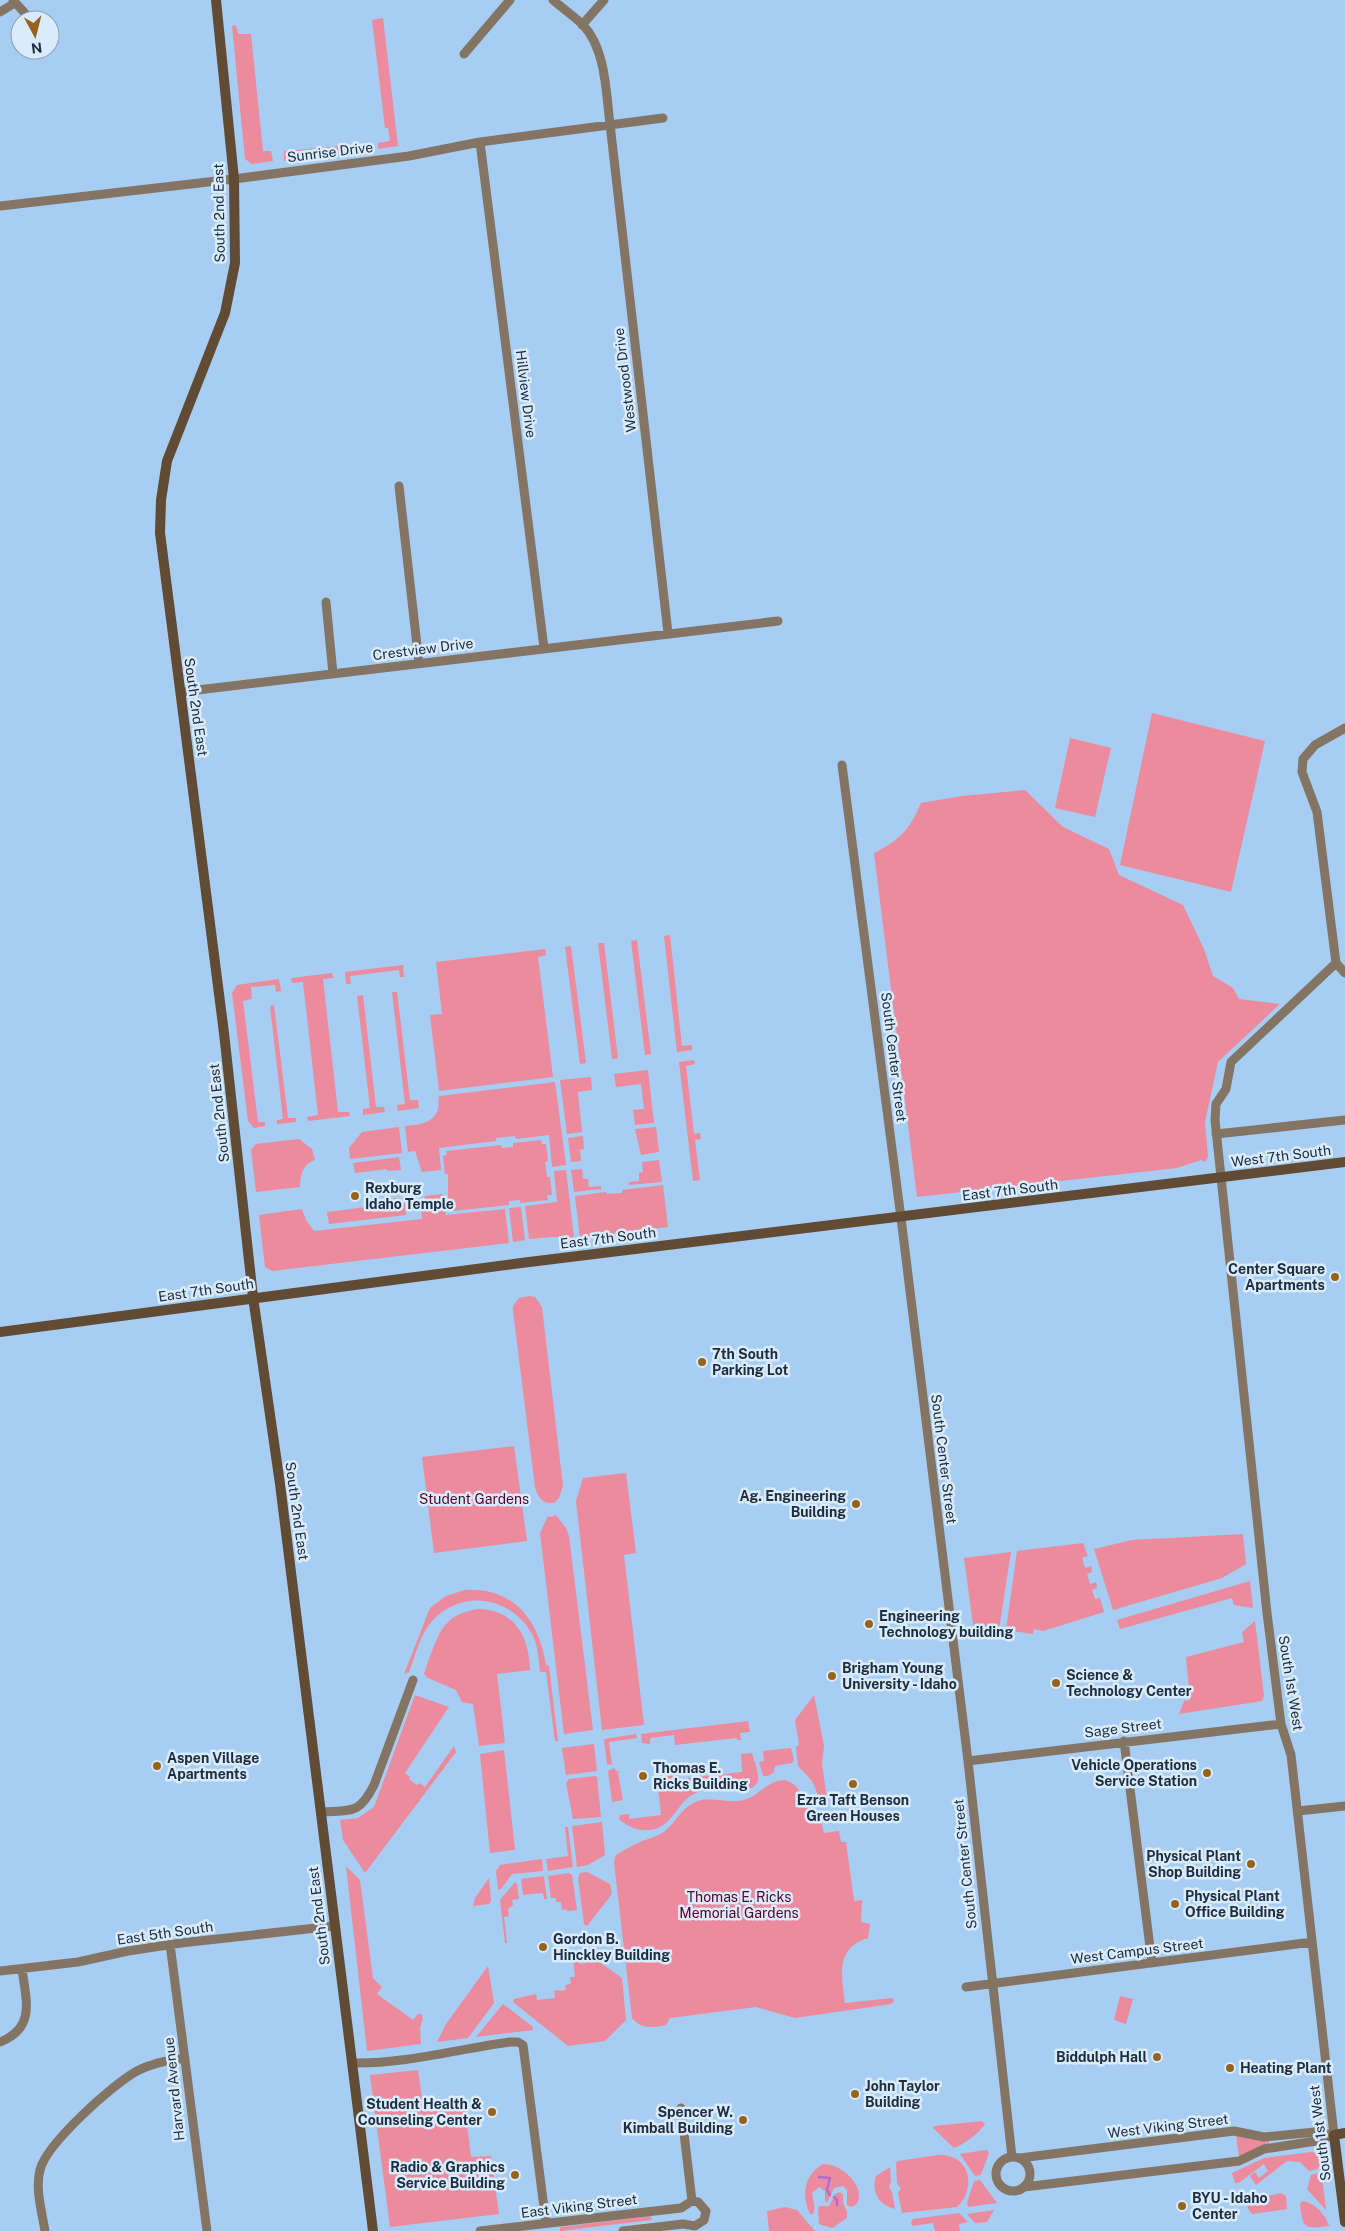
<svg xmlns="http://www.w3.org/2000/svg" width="1345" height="2231" font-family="'Public Sans',sans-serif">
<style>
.green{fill:#eb8b9d}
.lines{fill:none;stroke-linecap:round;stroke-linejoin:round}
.stream{stroke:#ab6dda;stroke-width:2.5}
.street{stroke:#837464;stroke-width:9}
.secondary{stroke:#614b34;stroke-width:10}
.poi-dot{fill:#97621a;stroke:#d8ebff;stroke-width:2}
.labels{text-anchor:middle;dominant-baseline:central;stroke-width:5;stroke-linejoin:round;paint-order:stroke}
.street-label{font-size:14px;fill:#202f3d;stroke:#d8ebff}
.poi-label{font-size:14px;font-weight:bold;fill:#202f3d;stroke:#d8ebff;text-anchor:start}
.park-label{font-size:14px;fill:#5a0222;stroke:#d8ebff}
</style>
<rect width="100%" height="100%" fill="#a7cdf3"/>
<path class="green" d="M383 18 398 146 378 149V143L390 141 388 128H385L372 20Z
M236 25 238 34H251L263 151H271L273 161 252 164 245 159 232 26Z
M366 144 367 150 284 161V151Z
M1152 713 1265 741 1231 892 1120 865Z
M1070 738 1111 748 1095 817 1055 808Z
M1025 790 1063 827 1109 849 1119 875 1183 905 1204 949 1213 976 1233 988 1239 999 1280 1004 1218 1062 1205 1122 1208 1157 1205 1162 1201 1160 1177 1168 917 1197 874 853C900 840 910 829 921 803L962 796Z
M670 935 682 1046 692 1045V1050L677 1052 664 936Z
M637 940 651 1054 645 1055 631 941Z
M598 943H604L618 1058 612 1059Z
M571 946 586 1063 580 1064 565 947Z
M545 949 546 955 538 957 553 1077 439 1091 430 1015 442 1014 436 962Z
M403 965 404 977H400L399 970 350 976 351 984H346L345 972Z
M332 973 333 978 323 979 338 1112H349L350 1116 308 1121 307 1117 318 1115 303 982 292 983 291 978Z
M279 979 281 991 276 992 275 985 251 987 252 999 243 1001 258 1122H265V1126L254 1128 248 1121 232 993 237 985Z
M392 992H397L410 1100H418L419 1108 398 1111 397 1105 405 1104Z
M363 995 376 1107H384L385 1112 363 1115V1109L370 1108 357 996Z
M274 1005 288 1118H296V1122L277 1124V1120L283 1119 270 1006Z
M694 1060 695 1064 686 1066 694 1134 700 1133 701 1139 695 1140 700 1180 693 1181 679 1062Z
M648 1070 654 1123 635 1125 633 1110 644 1109 641 1084 616 1087 614 1074Z
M591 1077 592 1090 578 1092 582 1132 567 1134 560 1080Z
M555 1082 566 1165 552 1167 549 1135 516 1139 515 1136 496 1138V1141L439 1148 441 1170 422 1172 415 1151 408 1152 405 1126C416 1125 432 1124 437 1112 439 1108 438 1101 439 1096Z
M399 1127 402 1153 350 1159 349 1148 362 1132Z
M656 1127 659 1152 641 1155 635 1129Z
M583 1136 584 1149 580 1150 581 1161 571 1162 568 1138Z
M299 1139 312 1149 315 1160C304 1163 300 1174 300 1187L256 1192 251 1150 256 1144Z
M541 1140 542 1144H546L548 1161 545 1162 547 1177H550L552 1195H547L548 1200 520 1203V1200L509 1201V1205L453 1211 452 1206 448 1207V1174H445L443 1156 447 1155 446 1151 501 1145 502 1148 513 1147V1143Z
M399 1157 401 1170 387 1171V1169L355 1173 353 1163Z
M659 1160 662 1182 629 1185V1182L639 1181V1173L643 1172 642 1162Z
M582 1169 583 1179H588L589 1187 601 1186V1189L574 1192 571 1170Z
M566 1170 574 1238 553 1237 529 1239 525 1206 557 1202 554 1171Z
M663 1185 668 1227 580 1238 575 1196 606 1192 607 1194 622 1193V1190Z
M443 1194 446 1215 505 1209 509 1243 272 1271 265 1267 259 1215 302 1209 306 1220 314 1231 422 1219 421 1211 425 1196Z
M400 1198 401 1203 405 1202 406 1215 329 1224 327 1212 390 1204V1199Z
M521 1207 525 1240 513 1242 509 1208Z
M529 1296 535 1297 542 1307 563 1486 559 1498 554 1503C543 1504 538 1498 535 1487L513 1311V1306L519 1298Z
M514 1446 527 1541 434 1553 422 1457Z
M626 1473 636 1553 624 1555 644 1725 602 1730 576 1501 583 1478Z
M556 1515 566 1528 569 1536 593 1730 564 1734 540 1533 548 1516 551 1517Z
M1243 1534 1246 1564 1222 1578 1113 1610 1094 1549 1132 1540Z
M1083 1543 1088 1556 1082 1558 1085 1568 1091 1566 1092 1572 1087 1574 1090 1584 1096 1582 1097 1588 1092 1590 1095 1599 1100 1598 1104 1612 1043 1631 1034 1629 1033 1634 1006 1630 1017 1551Z
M1011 1552 999 1629 973 1625 964 1558Z
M1250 1581 1253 1608 1234 1605 1232 1598 1120 1629 1117 1620Z
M465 1590C514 1587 539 1621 546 1665L549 1666 558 1741H555L546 1672H540C539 1661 538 1648 534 1638 515 1598 465 1587 433 1620 420 1634 416 1654 409 1672L404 1674 430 1608 446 1596Z
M478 1609C515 1610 529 1636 530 1670L497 1674 505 1743 479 1746 473 1704 462 1702 456 1690 428 1678 424 1674C426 1666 429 1659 432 1651 442 1625 449 1614 478 1609Z
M1255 1621 1264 1696 1262 1701 1179 1714 1184 1701 1190 1700 1186 1657 1244 1642 1242 1632Z
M415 1695 449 1707 405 1773 410 1777 409 1779 417 1785 419 1783 425 1787 454 1746 456 1752 365 1873 343 1840 340 1820 358 1818 374 1807Z
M814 1695 824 1746 822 1763 827 1800 819 1797 812 1781 798 1766 796 1747 799 1745 795 1720Z
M748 1721 750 1732 740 1733 741 1740H737V1738L675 1745 674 1735 650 1738V1744L642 1743 641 1734Z
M636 1734 637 1738 609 1742 612 1765 607 1764 604 1739Z
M594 1744 597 1771 566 1775 562 1748Z
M791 1748 794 1760 792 1763 775 1766 774 1772 768 1776H763L759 1762 764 1761 763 1751Z
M504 1750 515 1850 490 1853 480 1754Z
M752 1753C754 1761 761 1776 757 1783 749 1796 713 1786 698 1792 684 1797 679 1809 670 1819 656 1835 634 1833 619 1819L620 1815 629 1814V1819L661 1815 657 1777 679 1775 680 1779 742 1772 741 1754Z
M614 1768 617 1772 620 1771 618 1773 623 1800 612 1802 608 1771Z
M595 1776 597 1777 601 1817 573 1819 566 1783 569 1779Z
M784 1780C800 1784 800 1794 807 1806 814 1818 821 1816 824 1833L839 1831 841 1842H846L854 1901 862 1900 861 1922 870 1924 868 1938C834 1948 842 1977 845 2003L892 1998 894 2001 891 2004 795 2018 756 2007 670 2018 666 2025C653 2028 640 2029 632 2018L614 1862 616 1855C623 1850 632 1846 640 1842 649 1838 659 1837 667 1829 678 1819 683 1806 698 1801 714 1796 731 1805 747 1799 761 1793 768 1781 784 1780Z
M602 1822 605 1855 588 1865 577 1867 572 1826Z
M565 1827H568L573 1867 548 1871 546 1859 568 1856Z
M542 1859 543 1871 512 1874 501 1889 498 1890 496 1871 500 1865Z
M346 1866 360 1880 373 1978 382 1987 377 1994 413 2020 418 2014H421L423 2018 420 2028 421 2044 367 2051Z
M587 1872 610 1884 612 1894 587 1926 584 1924 578 1878 580 1873Z
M569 1873 572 1875 577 1910 567 1911 566 1909 562 1910 561 1902H556V1898H551L548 1876Z
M544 1876 547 1899H544L543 1893 523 1895 521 1879Z
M489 1878 491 1901 489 1904 473 1906 475 1898Z
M515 1882 517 1884 519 1899 512 1900 513 1905 508 1909 509 1916 504 1917 507 1943H505L500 1900Z
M580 1951 582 1957 579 1958 580 1964 586 1963V1959L591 1956 622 1978 626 2020 605 2041 568 2046 513 2002 514 1999 536 1994 537 2000 555 1998 554 1991 566 1990 565 1985 571 1984 570 1977H575L572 1952Z
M488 1966 494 2003 468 2038 437 2042 446 2024Z
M1120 1996 1133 1999 1126 2024 1114 2020Z
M503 2004 533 2027V2030L476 2037Z
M418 2070 423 2104 464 2100 471 2157 491 2156 499 2214 390 2227 370 2075Z
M982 2121 985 2124C977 2135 966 2143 954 2148L933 2128 934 2126Z
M1236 2135 1269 2141V2144L1239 2157Z
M985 2150H987L989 2153 981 2175 975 2176 960 2154Z
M1311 2152 1316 2153 1321 2165 1317 2169 1309 2171 1300 2162 1287 2161 1256 2185 1250 2176 1255 2172 1259 2178 1268 2171 1264 2164 1240 2182 1235 2183 1232 2173 1264 2158Z
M938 2155C969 2153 978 2187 957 2207L902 2213 898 2193 901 2189 897 2183 896 2163 898 2161Z
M823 2164C840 2163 868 2186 856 2205L851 2207 847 2205V2190L843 2186 834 2188 827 2203 825 2201V2191L819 2187 812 2193C813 2201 816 2206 813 2214H810C801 2195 804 2175 823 2164Z
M890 2167 891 2181 889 2187 892 2192 895 2209C879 2205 871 2192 876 2176Z
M1318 2173 1322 2176 1326 2210 1307 2189 1311 2175Z
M980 2180 997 2203 968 2207 967 2203 974 2181Z
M840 2192 843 2195V2203L847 2212V2218L832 2228 819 2224 818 2208 820 2206H829L835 2194Z
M1281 2193 1286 2196 1287 2209 1252 2214 1247 2207 1258 2198Z
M1302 2201C1314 2202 1326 2215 1329 2226 1304 2229 1303 2229 1300 2204Z
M785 2207 797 2210 815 2231H769L767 2211Z
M994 2210 987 2222 975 2223 967 2214Z
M959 2213 968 2222 959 2224 960 2231H935L933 2223 913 2226 911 2223 913 2219Z
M651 2216 652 2220 560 2231V2227Z"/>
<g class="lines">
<path class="stream" d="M819 2177 830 2178 827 2190 830 2195
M834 2197 837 2200V2205"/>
<path class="street" d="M13 0 31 20
M553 0C562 8 574 16 583 25 606 49 606 93 610 124L668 633
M0 12 15 3
M582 25 604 0
M464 54 510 0
M480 142 544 648
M0 206 234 179 409 156 480 142 663 118
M399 486 419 663
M326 602 333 674
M181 692 778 621
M842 765 901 1218 968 1761 1012 2157
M1336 963 1345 973
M1216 1134 1345 1120
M1124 1741 1152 1963
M968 1761 1281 1724
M1298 1811 1345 1806
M321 1812C351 1810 359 1815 374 1785L413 1680
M170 1944 207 2231
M0 1971 78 1962 128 1951 181 1943 334 1926
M966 1987 1312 1942
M0 2042C36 2028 26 2000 22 1969
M352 2063C405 2064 458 2049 510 2042H518L523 2045 546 2223
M681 2108 692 2201
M1334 2135 1291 1755 1281 1724 1267 1613 1215 1120 1216 1104 1226 1089 1231 1062 1336 963 1317 812 1302 772 1303 759 1315 745 1345 728
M996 2174a17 17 0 1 1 34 0a17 17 0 1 1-34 0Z
M1020 2158 1234 2131 1264 2137 1315 2132 1334 2135 1316 2141 1264 2149 1239 2161 1024 2187
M45 2231C42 2212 35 2189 40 2170 46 2144 113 2084 137 2071 152 2063 169 2060 185 2058
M480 2231 681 2208 692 2201 698 2202 706 2211 704 2220 695 2226 683 2224 623 2231"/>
<path class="secondary" d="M216 0 234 179 235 263 225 313 167 461 161 500 160 533 224 1033 253 1297 280 1484 373 2231
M0 1332 521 1263 1345 1162
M1345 2133 1334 2135 1345 2222"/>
</g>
<g class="poi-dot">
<circle cx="355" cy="1196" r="5"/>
<circle cx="1335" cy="1277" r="5"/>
<circle cx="702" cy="1362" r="5"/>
<circle cx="856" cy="1504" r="5"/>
<circle cx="869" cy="1624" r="5"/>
<circle cx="832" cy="1676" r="5"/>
<circle cx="1056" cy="1683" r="5"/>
<circle cx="157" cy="1766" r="5"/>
<circle cx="1207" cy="1773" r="5"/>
<circle cx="643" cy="1776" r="5"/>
<circle cx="853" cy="1784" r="5"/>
<circle cx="1251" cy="1864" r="5"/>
<circle cx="1175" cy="1904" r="5"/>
<circle cx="543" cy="1947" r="5"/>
<circle cx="1157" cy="2057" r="5"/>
<circle cx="1230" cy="2068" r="5"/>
<circle cx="855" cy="2094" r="5"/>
<circle cx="492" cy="2112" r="5"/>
<circle cx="743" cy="2120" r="5"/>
<circle cx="515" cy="2175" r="5"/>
<circle cx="1182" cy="2206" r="5"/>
</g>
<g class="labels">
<g class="street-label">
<text transform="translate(330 152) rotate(-7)">Sunrise Drive</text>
<text transform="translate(219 213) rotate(-91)">South 2nd East</text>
<text transform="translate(625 380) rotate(-97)">Westwood Drive</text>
<text transform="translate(526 394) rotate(83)">Hillview Drive</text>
<text transform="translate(423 649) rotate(-7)">Crestview Drive</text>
<text transform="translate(196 707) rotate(82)">South 2nd East</text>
<text transform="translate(894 1057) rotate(83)">South Center Street</text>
<text transform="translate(219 1113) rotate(-96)">South 2nd East</text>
<text transform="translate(1281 1156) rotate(-7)">West 7th South</text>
<text transform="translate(1010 1190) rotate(-7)">East 7th South</text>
<text transform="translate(608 1238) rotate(-7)">East 7th South</text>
<text transform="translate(206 1290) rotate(-8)">East 7th South</text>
<text transform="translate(944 1459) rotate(83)">South Center Street</text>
<text transform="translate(297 1511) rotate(82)">South 2nd East</text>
<text transform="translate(1291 1683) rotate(81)">South 1st West</text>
<text transform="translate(1123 1728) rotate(-7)">Sage Street</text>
<text transform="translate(965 1864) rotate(-96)">South Center Street</text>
<text transform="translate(319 1916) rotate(-97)">South 2nd East</text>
<text transform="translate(165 1933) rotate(-8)">East 5th South</text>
<text transform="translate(1137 1951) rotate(-7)">West Campus Street</text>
<text transform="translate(174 2089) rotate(-96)">Harvard Avenue</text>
<text transform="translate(1168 2126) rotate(-7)">West Viking Street</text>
<text transform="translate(1320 2133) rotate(-97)">South 1st West</text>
<text transform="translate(579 2206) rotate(-7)">East Viking Street</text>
</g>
<g class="poi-label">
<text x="365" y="1188">Rexburg<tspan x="365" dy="16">Idaho Temple</tspan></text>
<text x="1325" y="1269" text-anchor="end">Center Square<tspan x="1325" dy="16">Apartments</tspan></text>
<text x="712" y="1354">7th South<tspan x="712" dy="16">Parking Lot</tspan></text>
<text x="846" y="1496" text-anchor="end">Ag. Engineering<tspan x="846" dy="16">Building</tspan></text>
<text x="879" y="1616">Engineering<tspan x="879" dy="16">Technology building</tspan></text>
<text x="842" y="1668">Brigham Young<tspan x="842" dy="16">University - Idaho</tspan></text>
<text x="1066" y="1675">Science &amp;<tspan x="1066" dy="16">Technology Center</tspan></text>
<text x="167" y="1758">Aspen Village<tspan x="167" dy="16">Apartments</tspan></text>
<text x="1197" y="1765" text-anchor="end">Vehicle Operations<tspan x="1197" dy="16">Service Station</tspan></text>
<text x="653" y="1768">Thomas E.<tspan x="653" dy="16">Ricks Building</tspan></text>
<text x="853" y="1800" text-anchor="middle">Ezra Taft Benson<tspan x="853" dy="16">Green Houses</tspan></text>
<text x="1241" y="1856" text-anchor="end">Physical Plant<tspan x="1241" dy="16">Shop Building</tspan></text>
<text x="1185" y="1896">Physical Plant<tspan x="1185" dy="16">Office Building</tspan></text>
<text x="553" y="1939">Gordon B.<tspan x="553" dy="16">Hinckley Building</tspan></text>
<text x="1147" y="2057" text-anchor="end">Biddulph Hall</text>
<text x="1240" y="2068">Heating Plant</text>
<text x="865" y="2086">John Taylor<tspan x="865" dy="16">Building</tspan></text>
<text x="482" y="2104" text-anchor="end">Student Health &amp;<tspan x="482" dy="16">Counseling Center</tspan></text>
<text x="733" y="2112" text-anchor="end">Spencer W.<tspan x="733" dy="16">Kimball Building</tspan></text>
<text x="505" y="2167" text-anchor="end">Radio &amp; Graphics<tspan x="505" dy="16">Service Building</tspan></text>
<text x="1192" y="2198">BYU - Idaho<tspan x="1192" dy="16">Center</tspan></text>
</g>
<g class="park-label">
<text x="474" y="1499">Student Gardens</text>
<text x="739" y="1897">Thomas E. Ricks<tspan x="739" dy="16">Memorial Gardens</tspan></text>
</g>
</g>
<g transform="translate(35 35) rotate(173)"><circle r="24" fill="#d8ebff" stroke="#8ea0b1"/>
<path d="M0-4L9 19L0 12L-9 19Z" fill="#97621a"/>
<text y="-8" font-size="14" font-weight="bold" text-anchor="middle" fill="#202f3d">N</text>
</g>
</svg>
